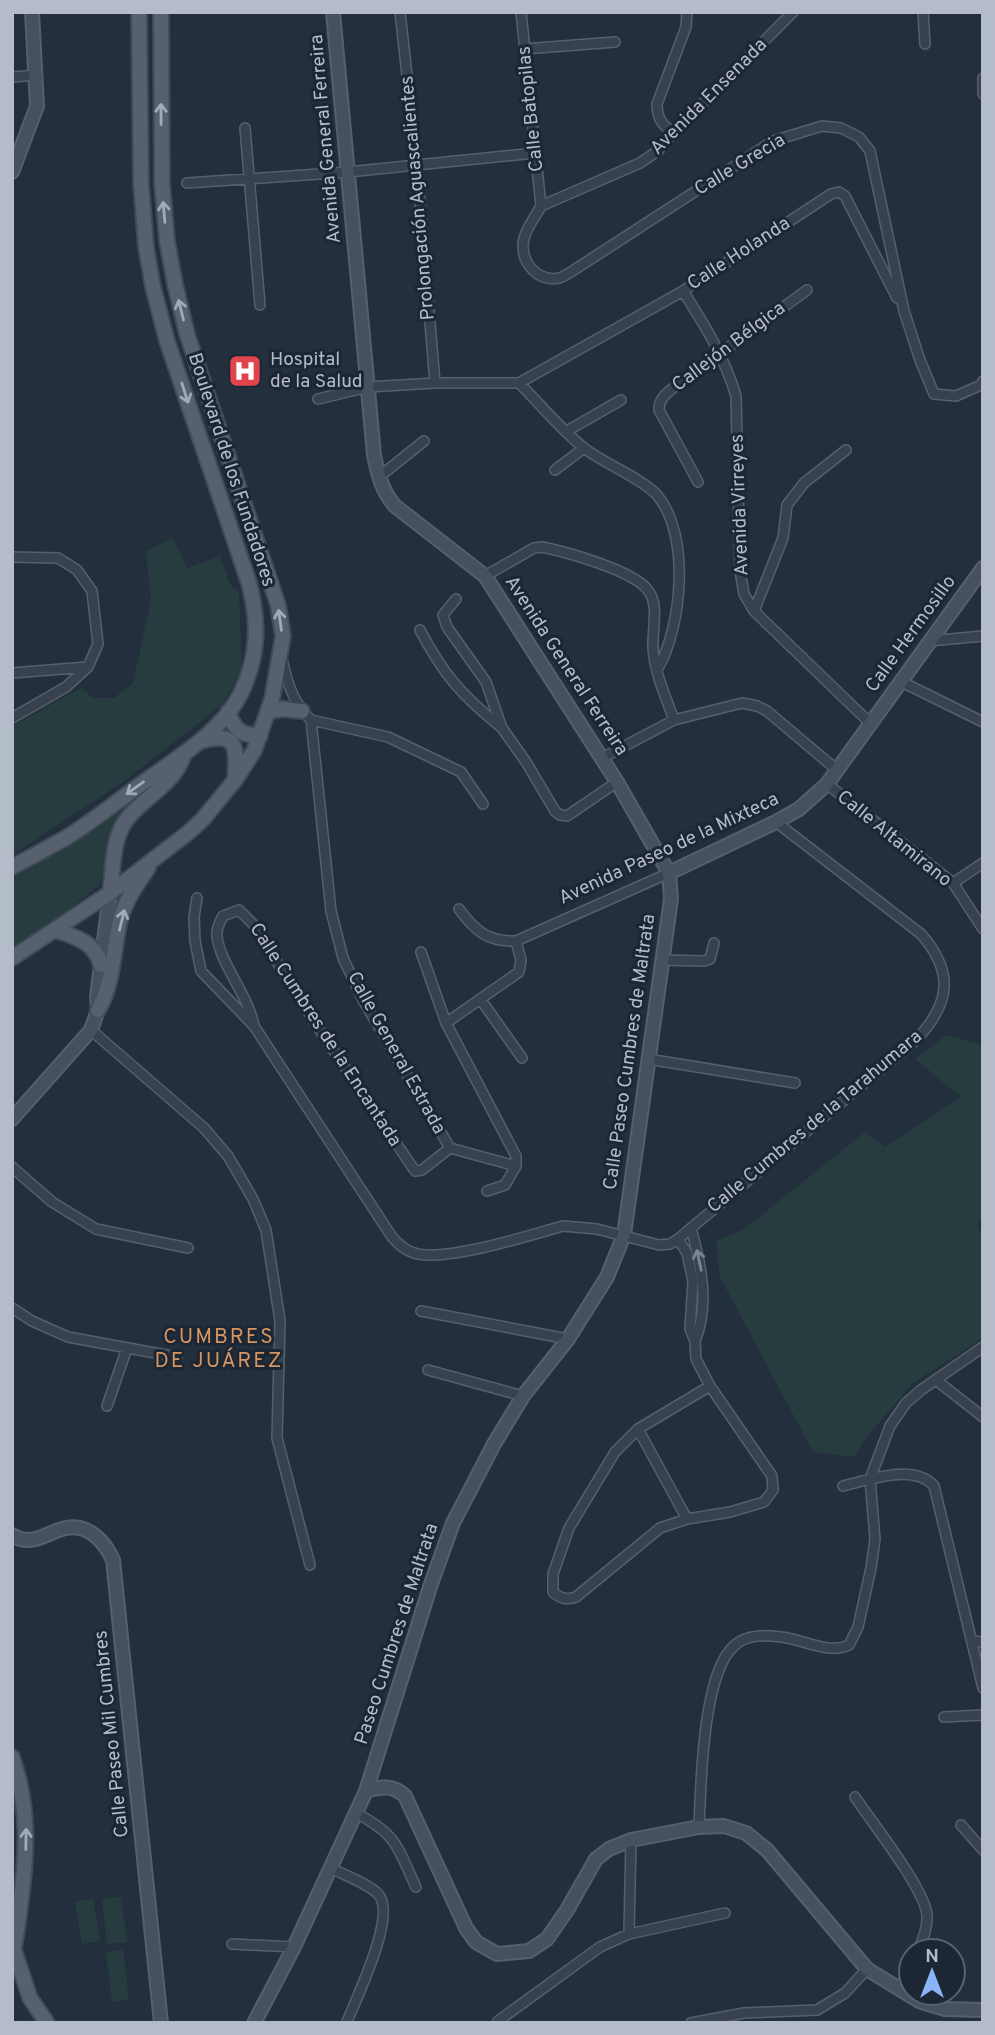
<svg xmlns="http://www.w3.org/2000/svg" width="995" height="2035" font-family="Overpass,sans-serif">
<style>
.green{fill:#263c3f}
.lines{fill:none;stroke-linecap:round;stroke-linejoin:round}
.street-casing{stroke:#565f6c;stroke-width:12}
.secondary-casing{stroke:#565f6c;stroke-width:16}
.primary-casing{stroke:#414a57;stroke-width:18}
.street{stroke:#38414e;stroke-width:9}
.secondary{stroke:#465061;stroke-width:12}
.primary{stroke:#56606e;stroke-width:14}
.oneway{stroke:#a1aab7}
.oneway2{stroke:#7c8592}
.labels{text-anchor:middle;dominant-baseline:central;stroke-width:6;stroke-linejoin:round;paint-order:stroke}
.street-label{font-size:19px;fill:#b4bcc9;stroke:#1d2633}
.poi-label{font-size:19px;fill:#b4bcc9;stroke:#1d2633;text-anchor:start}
.neighbourhood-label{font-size:21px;letter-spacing:2px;fill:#d59563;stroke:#1d2633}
</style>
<rect width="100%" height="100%" fill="#242f3e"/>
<path class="green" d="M173 538 187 568 220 556 230 584 239 592 242 670 223 704 123 782 12 855V726L81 688 93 698H114L133 683 151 601 146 551Z
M163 778 128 818 118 819 106 849V871L98 886 56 921 12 952V875L68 841Z
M946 1035 983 1045V1220L977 1223 983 1240V1338L912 1384 865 1439 854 1457 813 1452 720 1277 716 1241 743 1230 865 1132 885 1147 961 1097 915 1059Z
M121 1897 127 1942 107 1944 102 1899Z
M93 1899 100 1941 82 1944 75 1902Z
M123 1950 129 2000 112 2002 106 1952Z"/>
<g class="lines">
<defs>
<path id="street" d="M400 12 417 165 435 383
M521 12 541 206
M923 12 925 44
M524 49 615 42
M12 77 37 75
M983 78V94
M245 128 260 305
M673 133C662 124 657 119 657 104L686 27 687 12
M187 183 348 172 535 153
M541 206C535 218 523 232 523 246 523 265 539 282 559 278 564 277 570 272 574 270L773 141 822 126 841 128 859 137 870 151 904 311 920 360 934 394 956 396 981 385 983 381
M541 206 640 163 659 150 673 133 793 12
M683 291C704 324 725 358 736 396L740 571 744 594 754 611 870 723
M519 383 683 291 831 194 839 192 845 196 897 298
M318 399 368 387 435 383H519C540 404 561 430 584 448 603 463 643 479 657 495 691 535 682 628 657 670
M567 431 621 400
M555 470 584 448
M379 477 424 441
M698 482 659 410C658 397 671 390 681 382L807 290
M12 557 58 558 77 570 92 591 98 644 88 667 66 687 12 718
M485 576 534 548 542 547C567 552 631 570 647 589 660 603 652 630 653 647 654 672 666 697 674 720
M456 599 443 615 447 627 486 682 502 728 526 762 555 811 560 815 567 816 617 782
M754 611 783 538 787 505 804 483 846 450
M420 630C443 674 462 696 501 727
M929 641 983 636
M282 659C287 682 293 703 311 720L388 737 438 761 461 772 483 804
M12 673 87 667
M900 681 983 722
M311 720 331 911 343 958 363 1000 450 1148 516 1166V1156L446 1023 421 952
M602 758 674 720 742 703 757 706 767 711 837 770
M827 784 953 883 983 929
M953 883 983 863
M197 898 194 917 195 941 201 971 254 1026 392 1237C398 1244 404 1250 414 1253 444 1263 530 1235 563 1226L597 1229 659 1245 670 1244 678 1239 916 1040C950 1004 955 973 921 934L776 822
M459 909C475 931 488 942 516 941L669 873
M662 960 704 961 710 959 714 943
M481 1000 522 1058
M446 1023 519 972 521 960 516 941
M254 1025C247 993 221 965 217 937 216 930 219 923 223 916L239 910 253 924 323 1035 415 1171 422 1170 450 1148
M91 1030 204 1128 228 1156 253 1199 266 1230 280 1321 277 1438 310 1565
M648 1059 795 1083
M12 1167 52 1202 96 1229 188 1248
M487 1191 505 1185 516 1166
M691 1228C701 1264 710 1305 695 1341
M678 1239 687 1253 693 1281 690 1329 695 1341 696 1359 710 1386 772 1476 773 1490 764 1502 730 1512 687 1519 660 1528 576 1597C567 1600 561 1599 553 1592V1574L569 1528 615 1452 638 1429 710 1386
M12 1308 32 1321 68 1337 177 1357
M421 1311 568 1339
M428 1370 523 1396
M936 1380 983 1417
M107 1406 127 1348
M638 1429 687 1519
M843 1486C868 1480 914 1463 934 1486L983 1688
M972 1641 983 1642
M944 1717 983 1715
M855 1797C873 1824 922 1885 927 1914 928 1927 923 1940 918 1951
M356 1813C398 1835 397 1847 416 1887
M961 1825 983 1850
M699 1827C701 1786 702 1672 735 1645 748 1634 765 1635 781 1637 802 1639 829 1655 849 1645L858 1627 871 1568 875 1539 870 1479 890 1426 906 1403 921 1390 983 1347
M331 1868C344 1875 369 1884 378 1894 398 1914 356 1998 347 2022
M629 1934 631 1840
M232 1944 294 1947
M899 1990 911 1965
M498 2021 600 1947 629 1934 725 1913
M691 2023 744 2013 817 2010 845 1993 867 1969"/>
<path id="secondary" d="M12 172 37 106 32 12
M669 873 776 822 799 809 827 784 983 568
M12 1119 91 1030 98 1010 97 997 110 893
M12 1535C32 1548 47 1532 66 1528 88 1523 105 1542 113 1560L161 2023
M366 1791C382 1786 393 1785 405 1796L466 1928 476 1942 497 1954 529 1951 547 1939 567 1910 596 1859 609 1849 631 1840 699 1827 724 1826 746 1833 767 1850 867 1969 919 2001 945 2009 983 2010
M254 2023 294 1947 366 1791 431 1584 453 1523 494 1444 523 1396 568 1339 607 1277 624 1235 671 899 669 873 617 782 485 576 395 506C382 491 378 475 374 455L333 12"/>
<path id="primary" d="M269 711 283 709 302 711
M228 712C235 730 240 735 260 736
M201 741C238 731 237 747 235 779
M12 867C31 857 50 847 69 836 96 819 121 798 147 780 180 756 223 730 241 693 259 656 259 622 249 583L167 341 153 287 146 247 141 184 139 12
M110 893C114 868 111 840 127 819 145 796 175 784 184 754
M55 930C76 937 95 942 101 965
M12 958 110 893 189 832 203 819 235 780 254 751 272 699 283 636 278 605 187 334 175 284 167 241 162 183 161 12
M98 1010C114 983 113 950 120 920 125 901 137 884 148 868
M12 1757C30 1807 27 1856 20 1907 18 1923 16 1940 12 1956
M14 1950 30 1998 47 2023"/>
</defs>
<use href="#street" class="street-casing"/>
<use href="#secondary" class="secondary-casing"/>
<use href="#primary" class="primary-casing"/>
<use href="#street" class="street"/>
<use href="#secondary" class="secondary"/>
<use href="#primary" class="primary"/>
</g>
<defs><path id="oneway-shaft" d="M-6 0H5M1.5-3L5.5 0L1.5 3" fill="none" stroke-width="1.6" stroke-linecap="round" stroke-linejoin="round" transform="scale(1.75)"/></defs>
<g class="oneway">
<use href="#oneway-shaft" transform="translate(161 114) rotate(-90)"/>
<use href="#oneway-shaft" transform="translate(164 212) rotate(-95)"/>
<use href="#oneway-shaft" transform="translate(181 310) rotate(-104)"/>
<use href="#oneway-shaft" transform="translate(185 393) rotate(72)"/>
<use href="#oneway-shaft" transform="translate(280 620) rotate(-98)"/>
<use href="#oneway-shaft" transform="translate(135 788) rotate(144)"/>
<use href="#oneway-shaft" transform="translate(122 920) rotate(-76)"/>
<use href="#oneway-shaft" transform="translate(26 1839) rotate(-89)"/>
</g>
<use class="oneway2" href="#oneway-shaft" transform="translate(699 1260) rotate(-102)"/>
<defs>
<symbol id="hospital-square" viewBox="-11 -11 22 22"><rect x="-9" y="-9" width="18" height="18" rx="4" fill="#e0444e" stroke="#1d2633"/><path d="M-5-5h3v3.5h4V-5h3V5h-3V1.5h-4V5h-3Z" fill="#fff"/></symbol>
</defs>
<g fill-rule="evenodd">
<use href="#hospital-square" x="226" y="352" width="38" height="38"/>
</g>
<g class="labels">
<g class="street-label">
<text transform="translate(709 97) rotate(-45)">Avenida Ensenada</text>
<text transform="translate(531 109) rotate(-96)">Calle Batopilas</text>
<text transform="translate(326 139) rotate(-95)">Avenida General Ferreira</text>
<text transform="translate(740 165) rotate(-31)">Calle Grecia</text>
<text transform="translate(418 198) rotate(-95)">Prolongación Aguascalientes</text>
<text transform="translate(739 254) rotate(-33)">Calle Holanda</text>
<text transform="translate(729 347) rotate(-37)">Callejón Bélgica</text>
<text transform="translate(231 470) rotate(72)">Boulevard de los Fundadores</text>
<text transform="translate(740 505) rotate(-92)">Avenida Virreyes</text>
<text transform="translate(911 634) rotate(-54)">Calle Hermosillo</text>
<text transform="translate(566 666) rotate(57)">Avenida General Ferreira</text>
<text transform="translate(894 839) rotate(39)">Calle Altamirano</text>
<text transform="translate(669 849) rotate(-25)">Avenida Paseo de la Mixteca</text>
<text transform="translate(325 1035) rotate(57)">Calle Cumbres de la Encantada</text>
<text transform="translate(630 1052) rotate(-82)">Calle Paseo Cumbres de Maltrata</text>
<text transform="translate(396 1053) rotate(61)">Calle General Estrada</text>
<text transform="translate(815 1122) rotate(-40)">Calle Cumbres de la Tarahumara</text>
<text transform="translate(397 1634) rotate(-72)">Paseo Cumbres de Maltrata</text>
<text transform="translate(112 1734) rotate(-96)">Calle Paseo Mil Cumbres</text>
</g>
<g class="poi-label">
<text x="270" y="360">Hospital<tspan x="270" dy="22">de la Salud</tspan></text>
</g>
<g class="neighbourhood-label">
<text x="219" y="1337">CUMBRES<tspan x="219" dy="24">DE JUÁREZ</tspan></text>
</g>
</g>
<rect width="995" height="2035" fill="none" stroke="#b4bcc9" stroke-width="28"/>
<g transform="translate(932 1972)"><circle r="33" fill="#1d2633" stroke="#59626f" stroke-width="2"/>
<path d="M0-5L12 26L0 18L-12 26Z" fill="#8ab4f8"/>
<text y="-10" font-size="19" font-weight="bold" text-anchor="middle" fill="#b4bcc9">N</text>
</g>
</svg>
